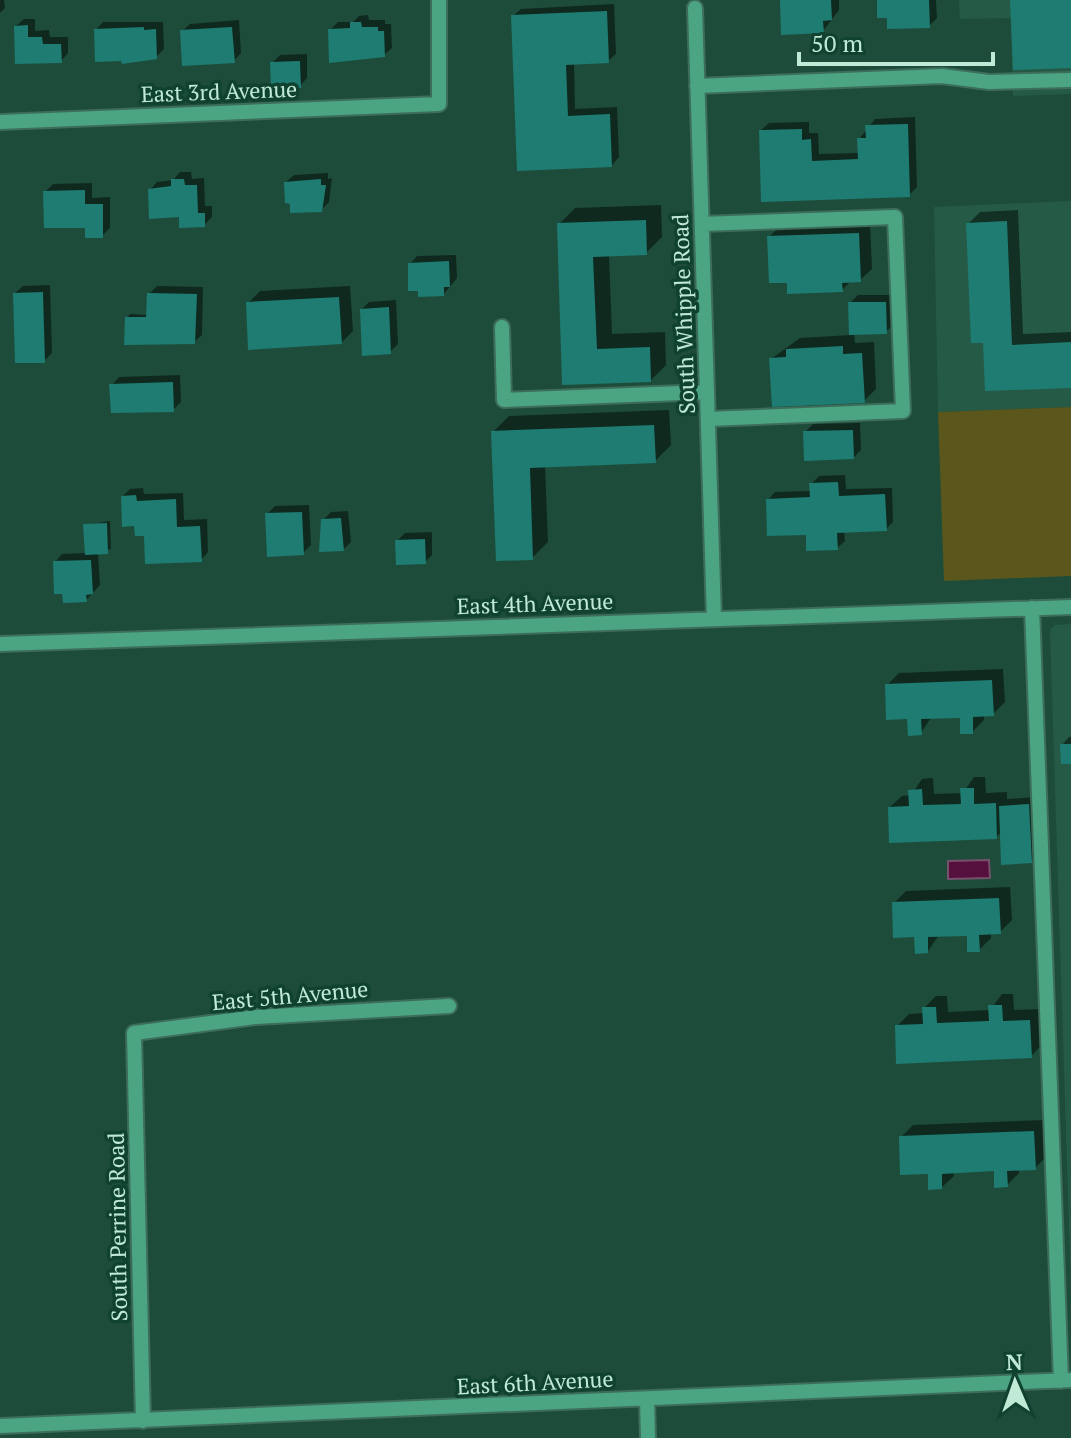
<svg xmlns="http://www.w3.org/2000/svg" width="1071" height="1438" font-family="'PT Serif',serif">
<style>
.built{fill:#255b46}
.green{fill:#5b561b}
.water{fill:#56103e;stroke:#76516c;stroke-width:2}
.shadow{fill:#0007}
.building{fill:#1e7c72}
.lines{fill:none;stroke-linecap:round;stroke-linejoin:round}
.minor-casing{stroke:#3d6d5b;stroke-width:18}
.minor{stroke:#4ba582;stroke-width:14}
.labels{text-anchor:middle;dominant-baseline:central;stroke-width:7;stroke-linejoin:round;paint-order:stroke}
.street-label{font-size:22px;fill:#c0e9d6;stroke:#104230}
</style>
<rect width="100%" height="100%" fill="#1d4d3a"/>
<path class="built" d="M959 0H1071V94L1013 96 1011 18 960 19Z
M1071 201V407L938 412 934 207Z
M1071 624V1289L1050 630 1055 625Z"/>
<path class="green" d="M1071 407V576L944 581 938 412Z"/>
<path class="water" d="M989 860 990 878 948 879V861Z"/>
<path class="shadow" d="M0 0H4L5 8 0 13Z
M782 0H839V10L823 31Z
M879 0H936L937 18 929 26 889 16Z
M614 4 616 54 608 61 574 63 575 109 617 107 619 157 612 165 519 169 513 16 521 9Z
M368 15 369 20H385V24H391L392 48 384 55 330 30 338 22H353L359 16Z
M24 19H35V31L49 30 50 37H68V53L61 61 17 62 16 26Z
M239 20 241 53 234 61 182 31 190 24Z
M103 22H163L164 49 156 57 96 30Z
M307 54V78L300 86 272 63 280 55Z
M915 117 917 187 909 195 763 200 761 130 769 123 809 122V133H818L819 154 859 153V139L875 119Z
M180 172H191L192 179 204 178 205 206H212V217L204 225 181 215 150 190 157 182 173 180Z
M328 173V179L332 178 329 202 321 210 286 182 294 175Z
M92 183V198L110 197V228L102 236 45 192 53 184Z
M661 205 662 237 646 253 609 254 612 334 665 332 666 365 651 380 564 383 559 224 575 208Z
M1018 210 1023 334 1071 332V386L985 341 968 224 980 212Z
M870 222 872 269 860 280 851 281 842 290 789 281 769 237 781 225Z
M456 255 457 278 444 294 410 264 417 256Z
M50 285 52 353 44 361 15 293 23 286Z
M157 286 203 287 202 335 194 342 127 318 130 314 148 315 149 294Z
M350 286 353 331 341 343 248 303 260 291Z
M858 295H893L894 324 886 332H854L855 343 874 342 876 389 864 401 771 359 800 338 851 335 850 303Z
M396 300 398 344 390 352 362 309 369 302Z
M180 375 181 402 173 410 112 385 119 377Z
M669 410 671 445 655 461 545 465 548 542 532 558 493 432 509 416Z
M860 423 861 450 854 457 805 432 813 424Z
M845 475 846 489 892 488 893 522 886 529 844 531 845 541 837 548 808 533 768 500 775 492 811 491V484L819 476Z
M143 488 144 494 183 493 184 520 207 519 208 552 201 560 146 534 136 524 123 496 130 489Z
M309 505 311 545 303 553 267 514 275 506Z
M348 511 351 542 344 549 323 520 331 512Z
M110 521 111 549 98 553 100 585 86 600 55 562 62 554 87 553 85 525Z
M432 532V555L425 562 397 541 405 533Z
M1003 669 1005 702 993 714H984V720L972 732 962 715 932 716 921 733 887 685 899 673Z
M1069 737H1071V762L1062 745Z
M974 777H985L986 793 1007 792V799L1036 797 1039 854 1031 861 1002 832 996 837 890 807 902 796 911 795 922 779 933 778 934 794 963 793Z
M1010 887 1012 920 1000 932 991 933V938L979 950 968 934 939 935 928 951 894 903 906 891Z
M1002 994H1013L1014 1010 1041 1009 1043 1044 1031 1056 897 1026 909 1014 925 1013 924 1008 936 996H947L948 1012 990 1010Z
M1045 1120 1047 1156 1035 1168H1019V1173L1007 1185 996 1169 953 1171 954 1176 942 1187 901 1137 913 1125Z"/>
<path class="building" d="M780 0H831L832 20 823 21 824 33 781 35Z
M877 0H929L930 28 887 29V18H877Z
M1010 0H1071V68L1013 70Z
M607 11 609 63 566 65 568 116 610 114 612 167 517 171 511 15Z
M350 22H361L362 27H378V31H384L385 57 329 63 328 29 350 28Z
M28 25V37H42L43 44H61L62 63 15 64 14 26Z
M144 27V30L156 29 157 59 122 64 121 61 95 62 94 29Z
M232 27 235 63 182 66 180 30Z
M300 61 301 88 271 89 270 62Z
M908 124 910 197 761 202 759 130 802 129V140L811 139 812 161 858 159 857 138H866L865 125Z
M171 179H184L185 185H197L198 213H205V227L179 228V217L149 219 148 189 171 186Z
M321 179V185H326L322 212 290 213V204L285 203 284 182Z
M85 190V204H103V238H85V228H44L43 191Z
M646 220 647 255 593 257 597 349 650 347 651 382 562 385 557 223Z
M1007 221 1012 345 1071 342V388L985 391 983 343H971L966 223Z
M859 233 861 282 842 283 843 292 787 294V283H769L767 236Z
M449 261 450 287H444V296L418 297V291H408V263Z
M43 292 45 363H15L13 293Z
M147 293 197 294 195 344 124 345 125 317H146Z
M339 297 342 344 248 350 246 302Z
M848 302H886L887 334 849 335Z
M389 307 391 354 362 356 360 309Z
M843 346V354L862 353 865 403 772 407 769 358 786 357V349Z
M173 382 174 412 111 413 109 384Z
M654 425 656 463 530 468 533 560 496 561 491 431Z
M853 430 854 459 804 461 803 431Z
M838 482 839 496 885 494 887 531 837 533 838 550 806 551V535L767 536 766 499 810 497 809 483Z
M136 495 137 501 176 499 177 527 200 526 202 562 145 564 144 536H135L134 526 122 527 121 496Z
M302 512 304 555 267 557 265 513Z
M341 518 344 551 319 552 321 519Z
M107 523 108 554 85 555 83 524Z
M425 539 426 564 396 565 395 540Z
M91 560 93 594 86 595 87 602 63 603 62 594H54L53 561Z
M992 680 994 716 973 717V734H960V718L921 719 922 735 908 736 907 719 886 720 885 684Z
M1060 744H1071V764H1061Z
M960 788H974V804L996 803 997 839 889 843 888 807 909 806 908 790 922 789 923 805 961 804Z
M1029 804 1032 863 1001 865 999 806Z
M999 898 1001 934 979 935 980 952H967V936L928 937V953L915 954 914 937 893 938 892 902Z
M988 1005H1002L1003 1021 1030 1020 1032 1058 896 1064 895 1025 923 1024 922 1007H936L937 1023 989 1021Z
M1034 1131 1036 1170 1007 1171 1008 1187 994 1188V1171L942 1174V1189L928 1190V1174L900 1175 899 1136Z"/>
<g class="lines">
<defs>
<path id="minor" d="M695 8 714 618
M697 86 942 76 989 82 1071 80
M0 122 439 104V0
M702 224 895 217 903 411 708 419
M502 327 504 400 707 392
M1032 608 1061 1381
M0 644 1071 607
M647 1399 648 1438
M143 1421 134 1033 256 1017 449 1006
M0 1426 1071 1380"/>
</defs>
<use href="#minor" class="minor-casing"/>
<use href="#minor" class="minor"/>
</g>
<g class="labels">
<g class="street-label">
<text transform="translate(219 91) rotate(-2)">East 3rd Avenue</text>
<text transform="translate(683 314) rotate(-92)">South Whipple Road</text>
<text transform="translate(535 603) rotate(-2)">East 4th Avenue</text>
<text transform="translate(290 995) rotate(-5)">East 5th Avenue</text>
<text transform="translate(117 1227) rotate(-91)">South Perrine Road</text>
<text transform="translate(535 1382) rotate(-3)">East 6th Avenue</text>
</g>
</g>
<g transform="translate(1015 1382) rotate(358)" stroke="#104230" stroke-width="6" paint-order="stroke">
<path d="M0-6L14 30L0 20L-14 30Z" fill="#c0e9d6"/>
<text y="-12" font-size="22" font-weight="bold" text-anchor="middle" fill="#c0e9d6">N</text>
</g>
<path d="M799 52v12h194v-12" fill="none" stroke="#c0e9d6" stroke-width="4"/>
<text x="811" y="52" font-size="24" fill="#c0e9d6" stroke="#104230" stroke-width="6" paint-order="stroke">50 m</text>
</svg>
